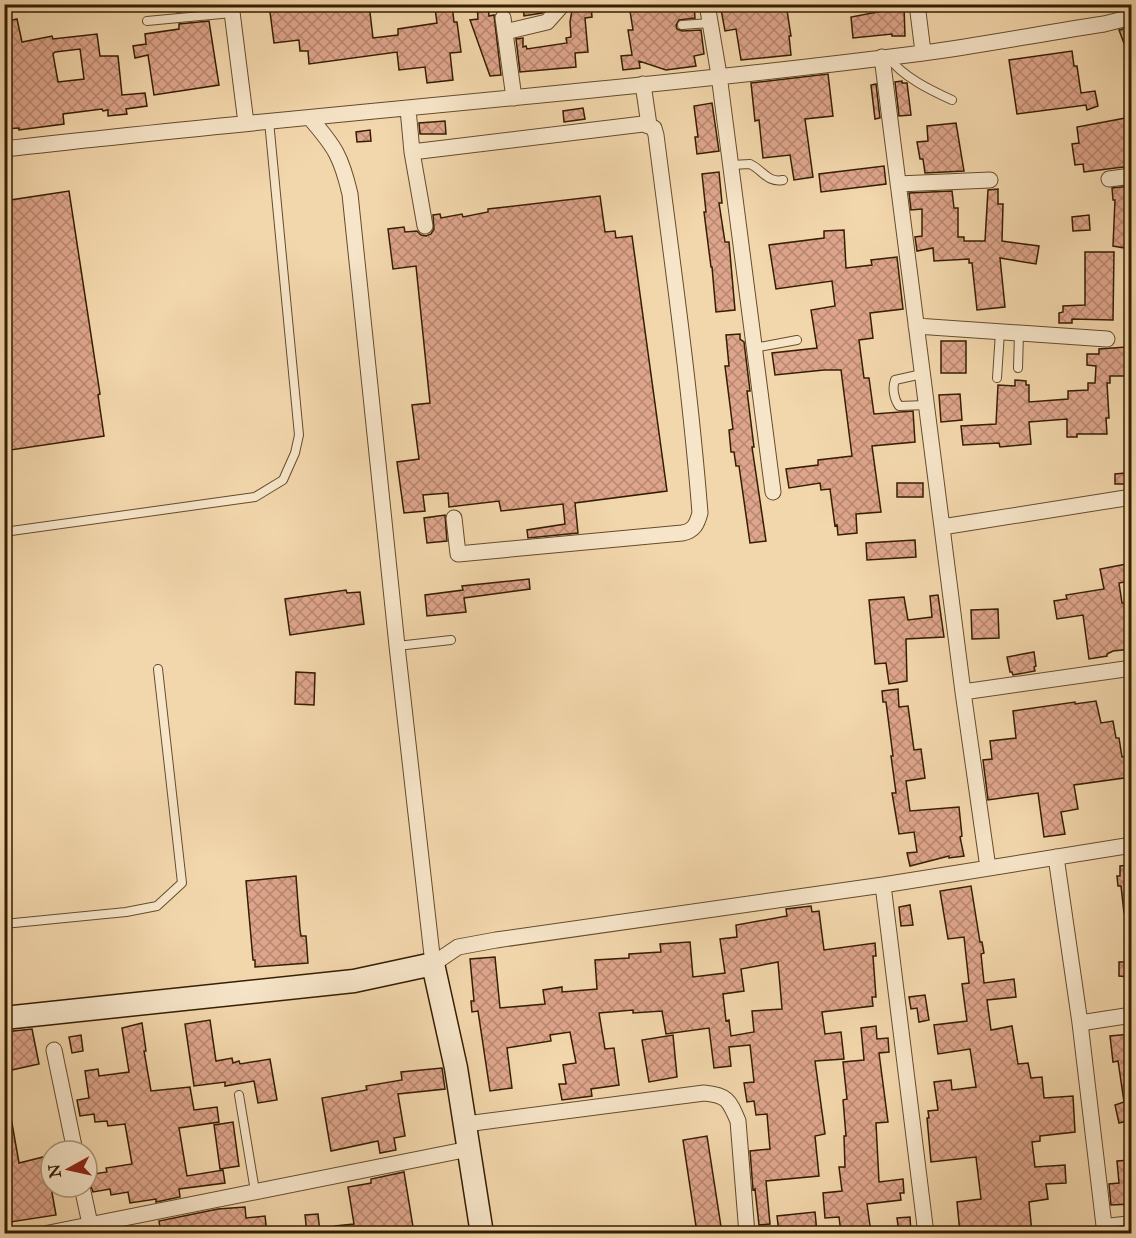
<svg xmlns="http://www.w3.org/2000/svg" width="1136" height="1238" font-family="'IM FELL Great Primer',serif">
<style>
.building{fill:url(#building-cross-hatch);stroke:#351e00;stroke-width:1.5;fill-rule:evenodd}
.lines{fill:none;stroke-linecap:round;stroke-linejoin:round}
.lane-casing{stroke:#644c2b;stroke-width:10}
.street-casing{stroke:#644c2b;stroke-width:17}
.secondary-casing{stroke:#351e00;stroke-width:25}
.lane{stroke:#f7e5c9;stroke-width:8}
.street{stroke:#f7e5c9;stroke-width:15}
.secondary{stroke:#f7e5c9;stroke-width:22}
</style>
<defs>
<pattern id="building-cross-hatch" width="8" height="8" patternUnits="userSpaceOnUse" patternTransform="scale(1.5)"><rect width="8" height="8" fill="#dfa58c"/><path d="M0 0l8 8M0 8l8-8" fill="none" stroke="#b68670"/></pattern>
</defs>
<rect width="100%" height="100%" fill="#f3d7ac"/>
<filter id="stains"><feTurbulence type="fractalNoise" baseFrequency=".00333" numOctaves="4"/><feColorMatrix values="0 0 0 0 .2 0 0 0 0 .09 0 0 0 0 .02 0 0 0 .5 -.17"/></filter>
<radialGradient id="worn" r=".72"><stop offset=".6" stop-color="#630" stop-opacity="0"/><stop offset="1" stop-color="#630" stop-opacity=".3"/></radialGradient>
<path class="building" d="M176 4H207V9L177 12Z
M269 4H369L373 38 398 35V29L437 23 435 8 452 5 454 22H457L461 52 450 53 453 80 427 83 425 67 399 70 397 52 309 64 308 51H300L299 40 274 43Z
M477 4H488L489 16 494 15 501 75 490 76 470 20 478 19Z
M530 4H550L542 13 524 16 523 5Z
M573 4H591L592 17 585 18 588 52 575 53 576 67 520 72 516 39 523 38V47L526 46 527 49 567 43 566 38 571 37 570 22Z
M681 4H694L695 18 679 20 676 25 677 29 682 31 701 30 704 54 694 56 696 66 666 70 639 61 640 68 623 70 621 56 632 55 628 30H633L630 11Z
M720 4H786L791 36H789L791 55 741 60 736 29 725 31Z
M904 7 905 36H892V34L853 38 851 17Z
M17 19 22 42 52 36 53 39 97 34 100 56H118L122 95 145 93 147 106 126 109 127 114 108 116V110L103 111 102 109 63 114 64 124 19 130V128L4 129V22ZM80 49 84 79 58 82 53 54 55 52Z
M209 21 219 85 154 95 148 55 135 58 133 46 146 44 145 34 179 29V24Z
M1131 27V62L1119 30Z
M1072 51 1074 66H1077L1081 93 1095 91 1098 106 1087 110 1086 105 1017 114 1009 60Z
M828 74 833 116 805 119 813 177 794 180 790 155 763 158 759 120 755 121 751 83Z
M902 81V83H907L911 115 899 116 895 82Z
M876 84 880 118 875 119 871 85Z
M712 103 719 151 697 154 695 137H698L694 106Z
M583 108 585 119 564 122 563 111Z
M1131 117V166L1084 172 1083 164 1075 165 1072 144 1079 143 1077 127Z
M445 121 446 134H420L419 123Z
M956 123 964 171 925 173 923 159H920L917 142 928 141 927 126Z
M370 130 371 141 357 142 356 132Z
M884 166 886 184 821 192 819 174Z
M719 172 722 203H719L725 242H729L735 310 716 312 712 267H711L704 212H706L702 174Z
M1131 186V193H1128L1127 228H1131V249L1113 246 1115 200H1113L1112 188Z
M998 189V204H1003L1002 241 1039 246 1036 264 1000 258 1005 307 977 310 972 263H969V259L934 261 933 248 917 251 915 237 922 236V209L911 210 909 193 952 191 954 208H958V237H964V241H985L988 190Z
M69 191 100 394 98 395 104 436 4 451V201Z
M600 196 605 232 615 231 616 238 632 236 667 491 575 503 578 533 528 538 527 530 565 524 563 504 501 511 499 501 449 507 448 493 423 495 425 511 404 513 397 462 419 459 412 405 430 403 416 266 393 269 388 229 404 227 405 232 417 231 421 235 426 236 431 234 434 229 433 215 440 214 441 218 462 214 463 217 488 212V209Z
M1089 215 1090 230 1073 231 1072 217Z
M844 230 846 268 872 265 871 260 897 257 903 309 870 313 873 338 859 340 864 378H869L874 414 913 411 915 442 872 446 881 512 856 514 857 533 838 535 837 525 835 526 830 489 821 490 820 483 789 488 786 469 818 465V460L852 456 841 370H824L775 375 772 353 817 348 811 310 835 306 832 281 776 289 769 245 824 238V231Z
M1085 252H1114L1113 320 1072 319V323H1059V313L1063 312V306L1085 305Z
M740 334V339L744 342 750 391H747L754 447H752L766 541 750 543 739 466H736L734 452H731L729 430 733 429 725 366H729L726 335Z
M941 341H966V373H941Z
M1126 347 1128 376H1110V383H1107L1109 418H1106L1107 434H1077V437H1067V419L1029 422 1031 444 1000 447 999 443 963 445 961 426 996 424 998 385 1015 386V380L1026 381V385H1029V402L1068 399V391L1088 390V383H1095L1096 366 1087 365V354H1099V349Z
M960 394 962 420 941 422 939 395Z
M1125 473 1126 484H1115V474Z
M897 483H923V497H897Z
M445 515 447 541 427 543 424 518Z
M915 540 916 557 867 560 866 543Z
M1127 564 1130 581 1119 583 1122 603H1126L1131 649 1113 651 1107 654V656L1089 659 1083 615 1057 619 1054 601 1067 599 1066 595 1104 589 1100 569Z
M529 579 530 589 464 598 466 612 427 616 425 595 463 590 462 586Z
M346 590 347 593 360 592 364 624 290 635 285 599Z
M938 595 944 637 906 639 907 681 889 684 886 663 875 664 869 600 904 597 908 620 932 617 930 596Z
M998 609 999 638 972 639 971 610Z
M1034 652 1036 666 1034 667 1035 671 1013 675 1012 672H1010L1007 657Z
M296 672 315 673 314 705 295 704Z
M898 689 899 707 908 706 914 750 921 749 925 778 906 781 910 811 959 807 962 836 960 837 964 856 949 858V856L910 866 907 853 917 852 914 832 899 834 892 793H896L891 756H893L886 702H883L882 691Z
M1096 701 1101 723 1113 721 1116 738H1119L1122 757 1128 756 1131 777 1074 785 1078 809 1061 812 1065 834 1044 837 1038 793 988 800 983 760 992 759 990 741 1016 738 1013 711 1075 702V704Z
M1131 865V913H1124L1121 886H1118L1117 876H1120V866Z
M296 876 300 930 301 936H306L308 963 255 967V960H253L246 881Z
M971 886 980 942H982L984 953 981 954 984 983 1014 979 1016 997 987 1000 991 1030 1012 1026 1018 1064 1028 1063 1031 1078 1042 1077 1044 1098 1073 1096 1075 1132 1040 1136V1141L1032 1142 1035 1167 1065 1165 1066 1183 1046 1184 1048 1199 1029 1202 1032 1233H960L957 1202 981 1199 976 1157 931 1162 927 1118H929L928 1111 938 1110 934 1082 951 1080 952 1090 976 1087 970 1049 938 1054 934 1025 967 1021 962 984 969 983 964 937 948 939 940 891Z
M910 905 913 925 901 926 899 907Z
M811 906 812 912 819 911 824 950 875 943 876 956H873L876 997H872L873 1006 822 1012 825 1034 841 1032 844 1059 815 1061 825 1134 815 1136 819 1176 766 1181 770 1224 759 1225 755 1189 753 1190 750 1151 770 1149 767 1114 756 1115 754 1101 747 1102 744 1083 754 1082 750 1045 729 1047 731 1066 714 1068 709 1028 666 1034 662 1011 633 1013V1010L599 1013 605 1049 614 1048 619 1085 591 1089 592 1096 562 1100 559 1084H566L563 1065 576 1063 570 1032 550 1035 551 1041 507 1048 512 1088 490 1091 478 1011 472 1012 471 1001H474L470 959 495 957 500 1008 545 1004 543 990 562 987V992L597 989 595 960 629 958V954L661 952 660 944 690 942 693 977 725 973 720 939 737 937 736 925 787 916 786 909ZM778 962 782 1009 752 1011 754 1032 731 1036 729 1020 726 1021 723 994 744 991 741 969Z
M1119 962H1131V977L1119 976Z
M925 995 929 1020 919 1022 917 1008 911 1009 909 997Z
M210 1020 216 1061 232 1058 233 1063 239 1061 240 1064 270 1059 277 1100 258 1103 254 1081 225 1086V1082L194 1086 185 1024Z
M142 1023 146 1051H144L151 1091 190 1087 194 1110 217 1107 219 1122 179 1128 187 1176 223 1170 225 1183 179 1189 180 1197 156 1202V1199L130 1203 128 1192 111 1195 110 1189 93 1192 87 1175 107 1172 106 1168 132 1164 125 1124 108 1126 107 1121 95 1122 94 1114 80 1116 77 1100 89 1098 85 1071 98 1069 99 1076 129 1072 122 1028Z
M876 1026 877 1039 888 1038 889 1052 879 1053 888 1122 876 1123 879 1182 903 1179 904 1193H900L901 1200 867 1204 871 1233H841L839 1217 825 1218 823 1193 842 1191 839 1167H845L844 1136H846L843 1100 847 1099 843 1062 864 1060 861 1028Z
M32 1029 39 1064 7 1071 4 1057V1032Z
M1131 1034V1120L1119 1123 1115 1105 1124 1102 1118 1061 1113 1062 1110 1036Z
M81 1035 83 1051 72 1053 69 1037Z
M673 1035 677 1077 649 1082 642 1040Z
M442 1068 445 1089 398 1094 405 1136 394 1138 396 1150 380 1153 378 1141 331 1151 322 1098 367 1090 366 1086 402 1080 401 1072Z
M4 1112H10L19 1163 51 1155V1187L56 1215 4 1223Z
M233 1122 239 1166 220 1169 214 1125Z
M707 1136 722 1233H697L683 1140Z
M1131 1160V1204L1111 1205 1109 1184 1119 1183 1117 1161Z
M404 1172 414 1233H335V1226L354 1224 348 1187 371 1183V1179Z
M245 1207 246 1218 265 1216 267 1233H161L159 1221 218 1209Z
M815 1212 817 1233H779L777 1216Z
M318 1214 320 1233H307L305 1215Z
M910 1217 911 1233H899L897 1218Z"/>
<g class="lines">
<defs>
<path id="lane" d="M147 21 232 13
M682 25 710 23
M888 57C903 77 930 90 952 100
M731 165 750 164C763 170 767 183 783 180
M754 348 797 340
M1018 368 1019 333
M922 374 895 380C892 388 894 399 899 406L926 405
M997 378 1000 332
M4 532 255 497 283 480 295 453 299 435 269 121
M397 646 451 640
M4 924 126 912 157 906 182 883 158 669
M239 1095 255 1191
M1105 1223 1132 1220"/>
<path id="street" d="M231 4 246 123
M707 4 719 75 773 492
M917 4 923 52
M503 18 514 98
M505 32 547 22 563 4
M882 57 963 692 988 868
M643 84 649 125
M408 109 412 152 425 226
M310 118C335 147 341 156 350 194L397 646 433 964
M4 149C310 114 617 92 923 53 983 45 1044 33 1104 24L1132 17
M412 152 643 124 654 128 656 135C672 261 690 386 700 513 697 524 694 531 682 533L458 554 454 518
M1109 179 1132 176
M898 184 990 180
M916 326 1107 339
M942 527 1132 497
M963 692 1132 668
M1056 857 1080 1023 1105 1234
M883 885 926 1234
M433 964 458 947 496 940 883 885 1132 845
M1080 1023 1132 1015
M54 1050 75 1151
M466 1124 704 1093C727 1095 729 1100 738 1121L747 1234
M82 1187 90 1224
M44 1234 469 1149"/>
<path id="secondary" d="M4 1018 354 981 433 964 456 1068 482 1234"/>
</defs>
<use href="#lane" class="lane-casing"/>
<use href="#street" class="street-casing"/>
<use href="#secondary" class="secondary-casing"/>
<use href="#lane" class="lane"/>
<use href="#street" class="street"/>
<use href="#secondary" class="secondary"/>
</g>
<rect width="1136" height="1238" fill="none" stroke="#f3d7ac" stroke-width="24"/>
<rect x="6" y="6" width="1124" height="1226" fill="none" stroke="#351e00" stroke-width="3"/>
<rect x="12" y="12" width="1112" height="1214" fill="none" stroke="#351e00" stroke-width="1.5"/>
<g transform="translate(69 1169) rotate(262)"><circle r="28" fill="#f7e5c9" stroke="#a99579" stroke-width="1.5"/>
<path d="M0-4.5L10 22L0 15L-10 22Z" fill="#8f2418"/>
<text y="-9" font-size="16" font-weight="bold" text-anchor="middle" fill="#351e00">N</text>
</g>
<rect width="100%" height="100%" filter="url(#stains)"/>
<rect width="100%" height="100%" fill="url(#worn)"/>
</svg>
